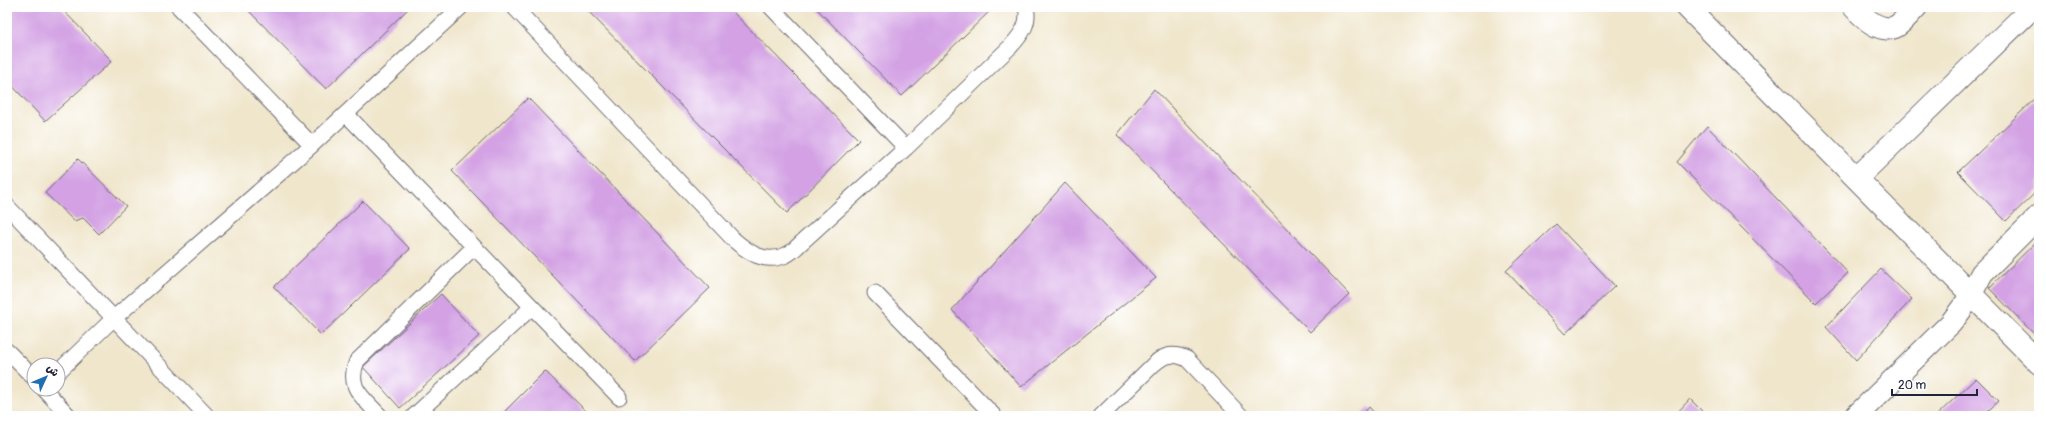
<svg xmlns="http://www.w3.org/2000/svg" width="2046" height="423" font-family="Pangolin,'Playpen Sans Arabic',sans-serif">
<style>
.building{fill:#d3a1e4}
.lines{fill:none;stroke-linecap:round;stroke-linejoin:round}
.service-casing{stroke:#6a676e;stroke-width:17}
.minor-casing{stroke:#6a676e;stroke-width:24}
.service{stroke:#fff;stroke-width:15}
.minor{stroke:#fff;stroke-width:22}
</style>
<rect width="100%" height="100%" fill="#fff"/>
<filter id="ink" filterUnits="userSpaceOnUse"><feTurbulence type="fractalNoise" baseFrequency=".025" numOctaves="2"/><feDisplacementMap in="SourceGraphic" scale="8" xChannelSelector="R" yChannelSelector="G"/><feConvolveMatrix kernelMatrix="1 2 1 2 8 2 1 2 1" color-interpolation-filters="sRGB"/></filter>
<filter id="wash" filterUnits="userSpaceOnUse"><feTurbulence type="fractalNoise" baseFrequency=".012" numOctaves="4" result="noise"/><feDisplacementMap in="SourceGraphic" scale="16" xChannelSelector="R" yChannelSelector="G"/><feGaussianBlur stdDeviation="0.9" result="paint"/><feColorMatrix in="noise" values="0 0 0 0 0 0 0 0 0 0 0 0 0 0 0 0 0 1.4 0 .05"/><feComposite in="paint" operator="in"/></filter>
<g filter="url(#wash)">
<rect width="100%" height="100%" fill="#f0e6cc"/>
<g id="blocks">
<path class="building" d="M7 7H60L112 61 45 121 7 80Z
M245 7H410L326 89Z
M584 7H728L859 140 787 213Z
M815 7H994L902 96Z
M1154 89 1349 294 1310 332 1117 135Z
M2039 95V189L2006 221 1958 172Z
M528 98 710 288 635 361 452 171Z
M1707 126 1848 273 1816 303 1677 162Z
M78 159 126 206 99 234 83 218 74 221 45 193Z
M1065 183 1156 278 1021 387 952 310Z
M363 201 410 249 321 335 274 287Z
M1556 224 1615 286 1565 334 1506 271Z
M2039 239V339L1989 288Z
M1881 269 1912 299 1856 360 1826 327Z
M441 294 479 336 400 408 363 367Z
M545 371 591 416H500Z
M1976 378 1999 401 1982 416H1936Z
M1690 399 1707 416H1674Z
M1369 407 1377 416H1361Z"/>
</g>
</g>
<g filter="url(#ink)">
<use href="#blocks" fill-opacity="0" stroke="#6a676e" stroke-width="1"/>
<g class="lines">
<defs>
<path id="service" d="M179 7 312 145
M514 7 734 240C749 253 765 264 786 255 791 253 797 247 801 243L906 148 1011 46C1022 34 1030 23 1026 7
M771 7 906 148
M346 114 619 397
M7 206 207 416
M875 293 994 416
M7 351 34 378
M58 372 113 319 312 145 461 7
M44 389 69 416
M380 416C363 397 346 388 357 361L474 247
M414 416 532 307
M1101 416 1154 364C1165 354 1174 353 1187 359L1241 416"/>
<path id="minor" d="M1687 7 2039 363
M1854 7C1864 18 1879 33 1895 27 1902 24 1910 13 1916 7
M1857 178 2033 7
M1856 416 1951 323 1966 303 1982 273 2039 216"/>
</defs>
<use href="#service" class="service-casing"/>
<use href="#minor" class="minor-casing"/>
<use href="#service" class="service"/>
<use href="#minor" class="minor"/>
</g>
</g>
<rect width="2046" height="423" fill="none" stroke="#fff" stroke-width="24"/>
<g transform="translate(46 377) rotate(46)"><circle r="19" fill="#ffffff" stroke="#a7a7b1"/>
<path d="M0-3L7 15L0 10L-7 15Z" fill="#1f6fb2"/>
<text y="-6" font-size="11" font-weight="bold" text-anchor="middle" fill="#22223b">ش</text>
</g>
<path d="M1892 389v6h85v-6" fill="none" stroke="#22223b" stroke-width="2"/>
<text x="1898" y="389" font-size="12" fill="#22223b" stroke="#ffffff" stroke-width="3" paint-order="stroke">20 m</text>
</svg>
